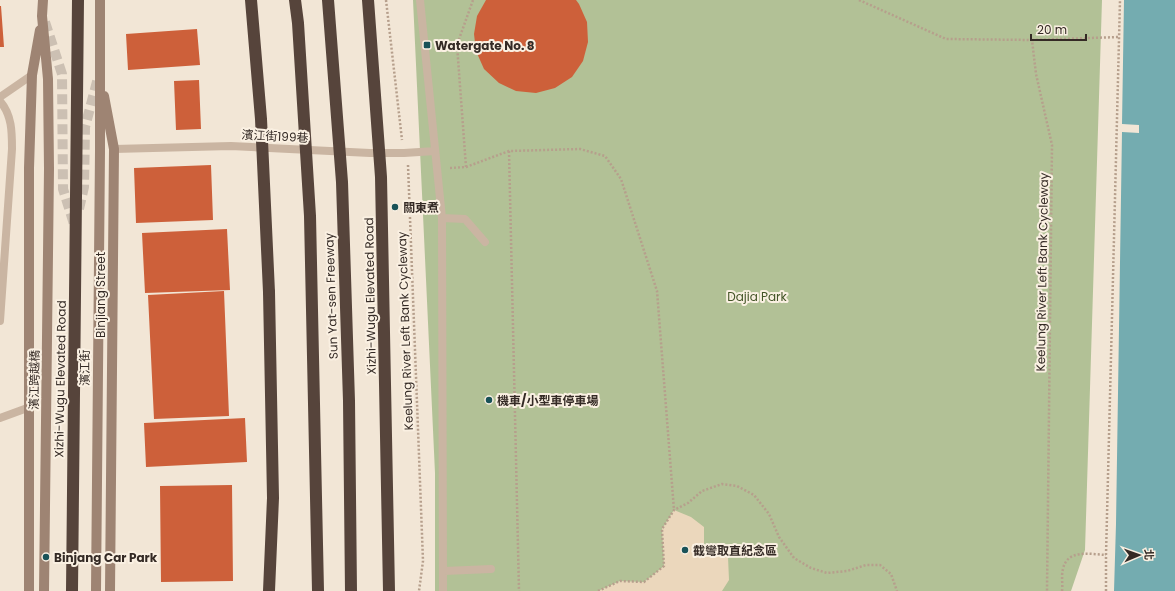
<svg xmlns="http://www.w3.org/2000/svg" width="1175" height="591" font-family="Poppins,'Noto Sans TC',sans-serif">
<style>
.green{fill:#b2c196}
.plaza{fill:#ebd7bc}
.water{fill:#74acb0}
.building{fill:#cd603a}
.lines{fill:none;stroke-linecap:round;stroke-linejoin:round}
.secondary-tunnel{stroke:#ccc0b3;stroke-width:10;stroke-dasharray:10 5;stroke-linecap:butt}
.path{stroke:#b69f8c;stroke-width:2.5;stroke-dasharray:2 2;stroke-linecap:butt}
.service{stroke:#cab5a2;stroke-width:8}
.secondary{stroke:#9e8473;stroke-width:10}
.motorway{stroke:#56443b;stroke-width:12}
.motorway-bridge{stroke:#56443b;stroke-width:12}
.poi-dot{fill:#195258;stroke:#faf0e2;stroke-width:1.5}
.labels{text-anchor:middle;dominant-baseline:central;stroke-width:4;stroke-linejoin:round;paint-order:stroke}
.poi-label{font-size:12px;font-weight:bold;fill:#342a25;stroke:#faf0e2;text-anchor:start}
.street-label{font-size:12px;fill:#342a25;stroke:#faf0e2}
.park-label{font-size:12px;fill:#435427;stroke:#faf0e2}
</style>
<rect width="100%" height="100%" fill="#f2e6d6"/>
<path class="green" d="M413 0H1102L1085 550 1071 591H435V473Z"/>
<path class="plaza" d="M674 510 691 517 704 527V544L709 556 728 557 729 580 722 591H598L620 581 644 582 664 566 662 529Z"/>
<path class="water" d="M1124 0H1175V591H1114L1116 524 1122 132 1139 133V125L1122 124Z"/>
<path class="building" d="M486 0H576L579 4 587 22 588 42 583 61 572 77 555 88 536 93 516 91 499 83 484 69 476 51 474 34 477 16Z
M0 6H1L4 47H0Z
M197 29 200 65 128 70 126 34Z
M199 80 201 129 176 130 174 81Z
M211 165 213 220 136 223 134 168Z
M227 229 230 290 145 293 142 233Z
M224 291 229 416 154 419 148 295Z
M245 418 247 462 146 467 144 423Z
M232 485 233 581 161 582 160 486Z"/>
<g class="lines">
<path class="secondary-tunnel" d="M45 22 62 74 63 189 74 224
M79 209 84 187 85 127 98 78"/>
<path class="path" d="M386 0 402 140
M859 0 946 39 1032 40 1036 74 1052 145 1047 591
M1032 40 1119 37
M509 151 519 591
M408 165 423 561 419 591
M466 167 509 151 580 149 605 156 621 179 657 291 674 510
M450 168 466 167 457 45 473 0
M598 591 620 581 644 582 664 566 662 529 674 510 688 503 702 491 722 484 737 486 754 495 769 514 779 537 794 558 811 568 827 573 847 571 866 565H880L891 574 897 591
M1062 591C1063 584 1061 576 1063 569 1067 549 1090 554 1106 555
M1106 591V555L1120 0"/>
<path class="service" d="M420 0 442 218 443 591
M0 97 32 75
M0 101C12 115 12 132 12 149L0 321
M114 149 231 146 370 153H404L435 151
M442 218 465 219 485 242
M0 418 30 407
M444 571 491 569"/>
<path class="secondary" d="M43 0 42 16 48 79 49 169 44 591
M104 96 114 149 110 591
M29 591V168L32 75 40 30
M96 591 100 151V0"/>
<path class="motorway" d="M269 591 273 498 269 292"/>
<path class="motorway-bridge" d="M251 0 261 119 269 292
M295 0 298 23 310 216 318 591
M328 0 342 182 349 401 351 591
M368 0 381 177 389 591
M72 591 78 0"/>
</g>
<g class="poi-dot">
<rect x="423" y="41" width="8" height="8" rx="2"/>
<circle cx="395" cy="207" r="4"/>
<circle cx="489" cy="400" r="4"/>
<circle cx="685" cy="550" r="4"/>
<circle cx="46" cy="557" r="4"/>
</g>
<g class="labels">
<g class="poi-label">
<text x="435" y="45">Watergate No. 8</text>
<text x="403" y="207">關東煮</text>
<text x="497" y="400">機車/小型車停車場</text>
<text x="693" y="550">截彎取直紀念區</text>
<text x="54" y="557">Binjang Car Park</text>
</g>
<g class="street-label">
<text transform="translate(275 136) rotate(3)">濱江街199巷</text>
<text transform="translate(1042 272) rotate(-89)">Keelung River Left Bank Cycleway</text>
<text transform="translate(100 295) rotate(-90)">Binjiang Street</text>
<text transform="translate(331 296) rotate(-92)">Sun Yat-sen Freeway</text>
<text transform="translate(370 296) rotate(-91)">Xizhi-Wugu Elevated Road</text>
<text transform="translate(405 331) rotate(-92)">Keelung River Left Bank Cycleway</text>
<text transform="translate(84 368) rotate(-90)">濱江街</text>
<text transform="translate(60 379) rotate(-89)">Xizhi-Wugu Elevated Road</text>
<text transform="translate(34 380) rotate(-89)">濱江跨越橋</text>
</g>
<g class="park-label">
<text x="757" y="296">Dajia Park</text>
</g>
</g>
<g transform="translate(1139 555) rotate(88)" stroke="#faf0e2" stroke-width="3" paint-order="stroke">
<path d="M0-3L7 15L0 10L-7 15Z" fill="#342a25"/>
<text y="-6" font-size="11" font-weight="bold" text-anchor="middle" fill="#342a25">北</text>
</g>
<path d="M1031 34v6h55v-6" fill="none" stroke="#342a25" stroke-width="2"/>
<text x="1037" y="34" font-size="12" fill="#342a25" stroke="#faf0e2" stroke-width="3" paint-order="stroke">20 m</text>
</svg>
